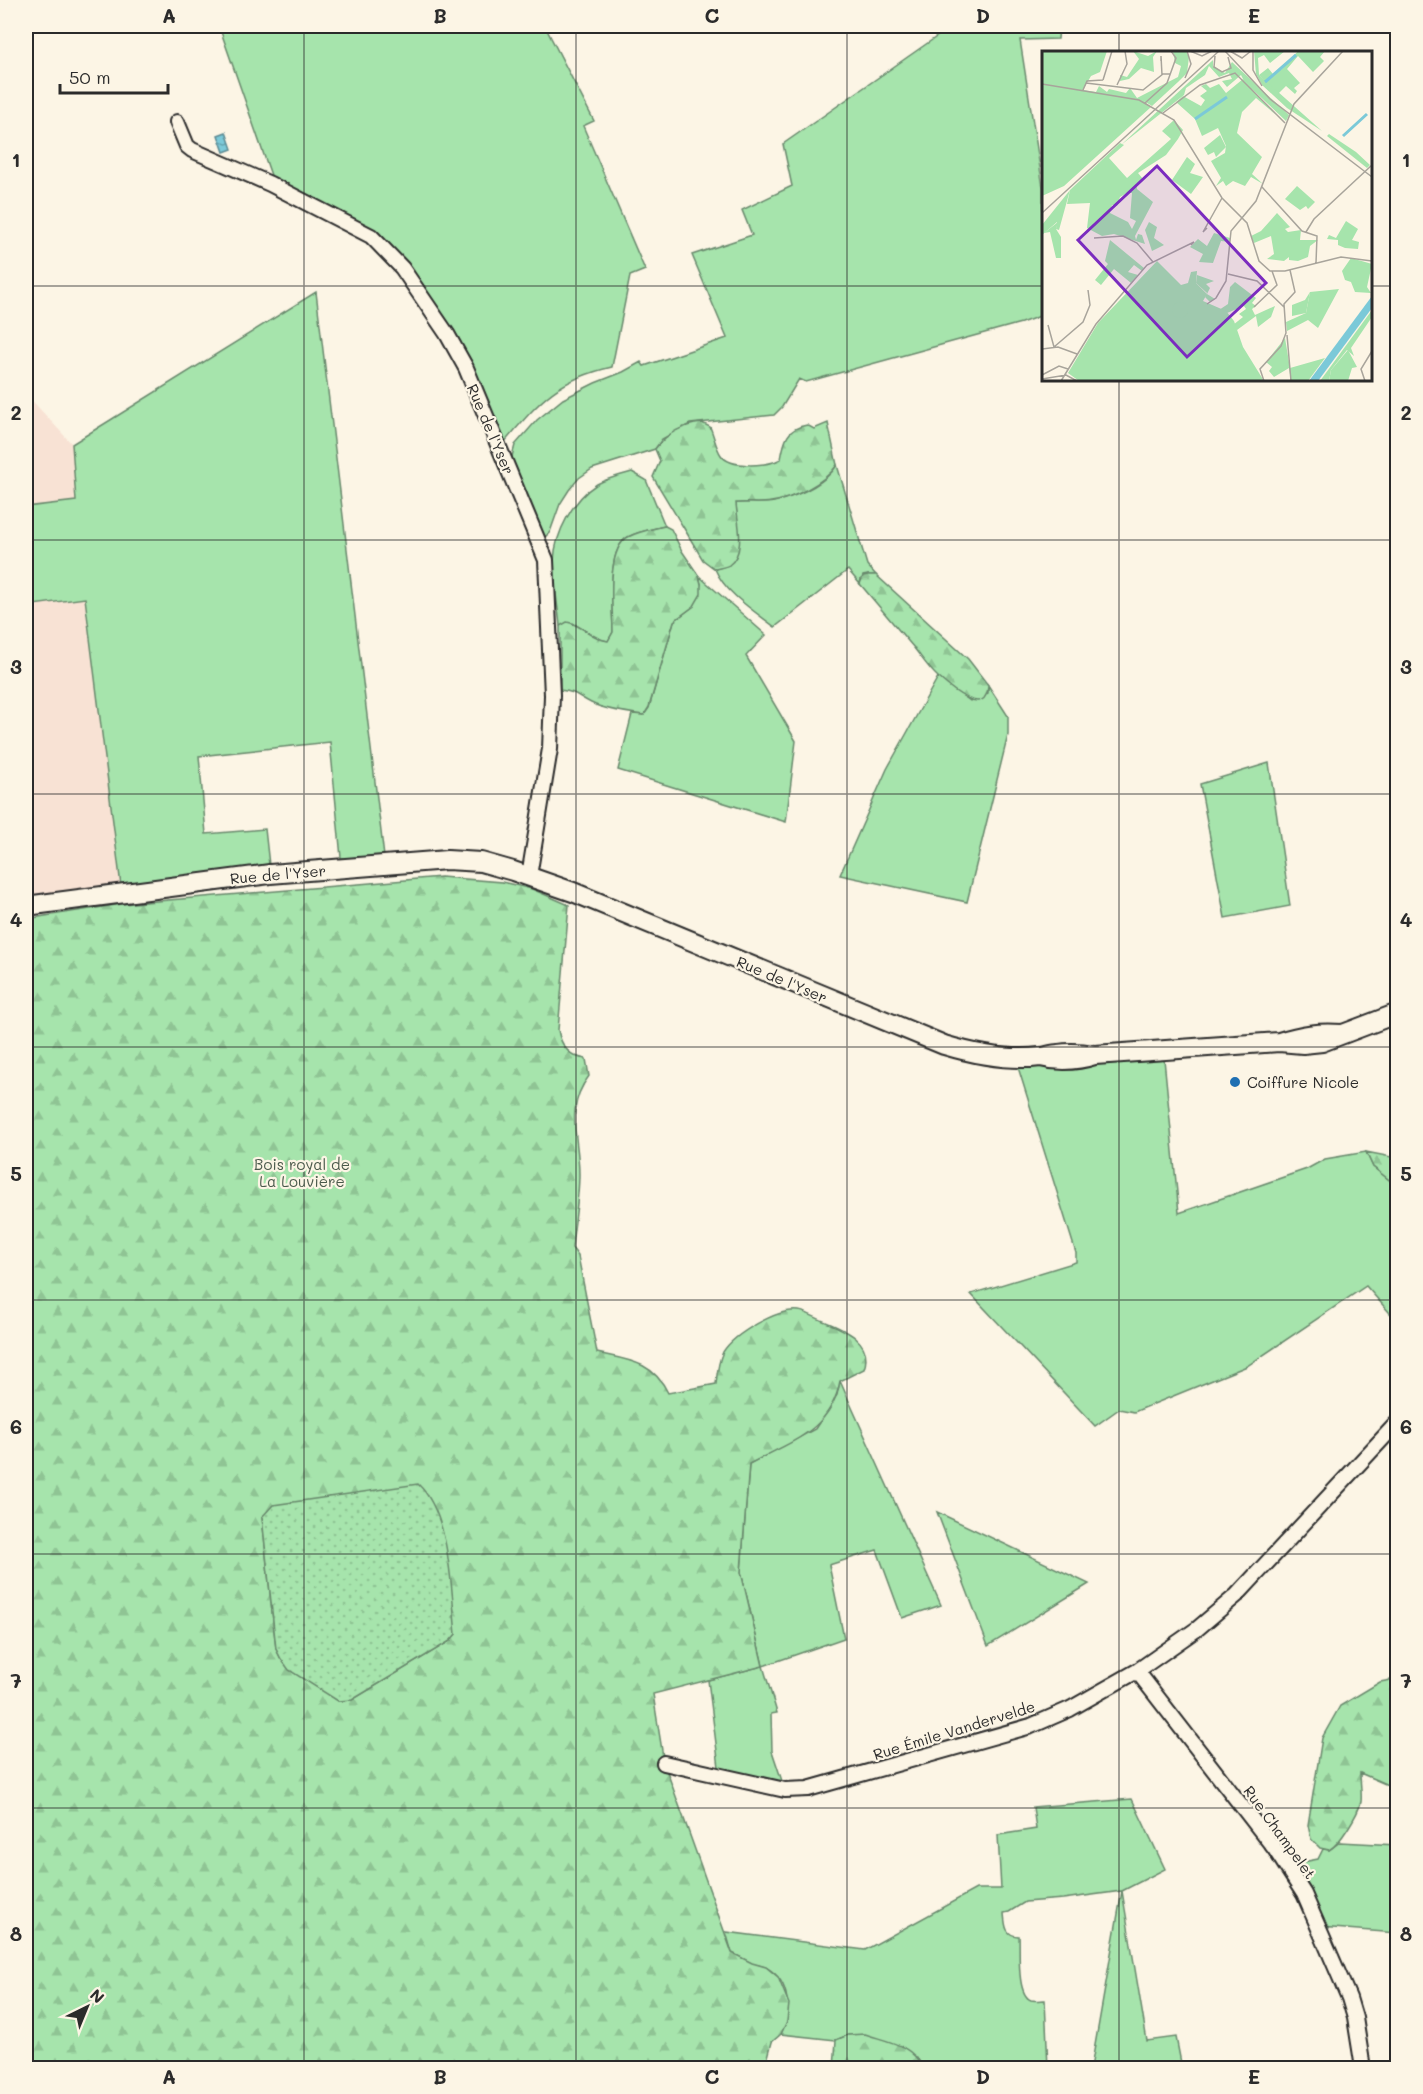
<svg xmlns="http://www.w3.org/2000/svg" width="1423" height="2094" font-family="Mali,sans-serif">
<style>
.built{fill:#f8e2d4}
.grass{fill:#a6e4ac;stroke:#68886c;stroke-width:1.5}
.forest{fill:url(#forest-firs);stroke:#68886c;stroke-width:1.5;fill-rule:evenodd}
.park{fill:url(#park-dots);stroke:#68886c;stroke-width:1.5}
.water{fill:url(#water-ripples);stroke:#5b8a93;stroke-width:1.5}
.lines{fill:none;stroke-linecap:round;stroke-linejoin:round}
.street-casing{stroke:#2b2b2b;stroke-width:18}
.secondary-casing{stroke:#2b2b2b;stroke-width:22}
.street{stroke:#fcf5e5;stroke-width:14}
.secondary{stroke:#fcf5e5;stroke-width:18}
.grid{fill:none;stroke:#2b2b2b;stroke-width:1.5;stroke-opacity:0.55}
.poi-dot{fill:#1f6fb2;stroke:#fcf5e5;stroke-width:2}
.labels{text-anchor:middle;dominant-baseline:central;stroke-width:4.5;stroke-linejoin:round;paint-order:stroke}
.street-label{font-size:15px;fill:#2b2b2b;stroke:#fcf5e5}
.poi-label{font-size:15px;fill:#2b2b2b;stroke:#fcf5e5;text-anchor:start}
.park-label{font-size:15px;fill:#4a594b;stroke:#fcf5e5}
.inset-river{fill:none;stroke:#7bc9d8;stroke-width:3}
.inset-road{fill:none;stroke:#a8a49b;stroke-width:1.5}
.view{fill:#7b2cbf;fill-opacity:0.15;stroke:#7b2cbf;stroke-width:3}
.inset-edge{fill:none;stroke:#2b2b2b;stroke-width:3}
.neatline{fill:none;stroke:#2b2b2b;stroke-width:2}
.grid-label{font-size:20px;text-anchor:middle;font-weight:bold;fill:#2b2b2b}
</style>
<defs>
<pattern id="forest-firs" width="22" height="20" patternUnits="userSpaceOnUse" patternTransform="scale(1.5)"><rect width="22" height="20" fill="#a6e4ac"/><path d="M5 1l3.5 6h-7zM16 11l3.5 6h-7z" fill="#8fc494"/></pattern>
<pattern id="park-dots" width="8" height="8" patternUnits="userSpaceOnUse" patternTransform="scale(1.5)"><rect width="8" height="8" fill="#a6e4ac"/><path d="M2 2h.1M6 6h.1" fill="none" stroke="#8fc494" stroke-width="1.8" stroke-linecap="round"/></pattern>
<pattern id="water-ripples" width="26" height="14" patternUnits="userSpaceOnUse" patternTransform="scale(1.5)"><rect width="26" height="14" fill="#7bc9d8"/><path d="M2 4q2-2 4 0t4 0M15 11q2-2 4 0t4 0" fill="none" stroke="#65a3af"/></pattern>
</defs>
<rect width="100%" height="100%" fill="#fcf5e5"/>
<filter id="ink" filterUnits="userSpaceOnUse"><feTurbulence type="fractalNoise" baseFrequency=".0167" numOctaves="2"/><feDisplacementMap in="SourceGraphic" scale="12" xChannelSelector="R" yChannelSelector="G"/><feConvolveMatrix kernelMatrix="1 2 1 2 8 2 1 2 1" color-interpolation-filters="sRGB"/></filter>
<g filter="url(#ink)">
<path class="built" d="M26 394 72 444 85 597 121 886 26 899Z"/>
<path class="grass" d="M219 26H549L546 28 594 121 583 126 645 270 630 276 612 367C555 380 539 402 502 445L450 331 430 297 406 263 273 181Z
M935 26H1059L1058 39 1020 40 1043 187V315L1021 323 806 382 799 379 782 407 774 415 690 424 662 439 655 449 592 469 579 478 569 490 560 504 550 532 543 539 510 464 515 445 537 420 563 399 595 383 623 372 641 362 644 366 727 338 692 255 752 235 742 210 792 186 783 144 942 33Z
M316 292 385 865 342 868 330 742 199 756 206 834 265 829 270 874 121 886 85 598 26 606V507L76 501 72 444Z
M837 465 867 565 876 575H868L861 579 860 584 848 570 775 627C754 611 725 593 715 569L729 565 737 519 736 503C748 502 762 504 774 502 797 496 824 485 837 465Z
M632 472 646 480 665 526C653 529 639 531 628 537 605 550 613 609 613 632L608 641 598 639 573 623 560 626C558 605 553 582 554 561 555 533 573 499 597 484 608 478 621 475 632 472Z
M699 576 766 635 746 656 796 741 786 822 618 770 632 714 644 715 649 708 674 621 694 606 701 584Z
M938 677 970 701 988 693V685L1008 716V735L967 902 840 875 887 769Z
M1269 763 1290 906 1225 918 1200 784Z
M1164 1059 1179 1213 1307 1169 1325 1159 1366 1152 1373 1167 1397 1186V1321L1366 1286 1247 1366 1134 1412 1119 1409 1095 1426 971 1294 1076 1262V1253L1017 1064Z
M840 1381 941 1605 902 1618 877 1550 829 1565 844 1638 763 1666 777 1713 771 1714 772 1751 785 1790 720 1775 708 1680 763 1666 741 1572 749 1464 815 1429 837 1395Z
M937 1512 1089 1584 988 1646Z
M1132 1799 1165 1869 1122 1891 1147 2041 1176 2037 1182 2068H1091L1122 1891 1063 1899 1025 1902 1009 1912 1004 1913C1005 1925 1005 1936 1019 1936 1020 1950 1016 1995 1031 2000 1035 2001 1041 2000 1045 2000L1048 2068H923L917 2057 848 2035 836 2040 781 2034C791 2012 791 1982 767 1968 763 1966 758 1965 753 1964 746 1961 739 1956 732 1953L726 1932 865 1950 976 1889H1001L998 1835 1036 1829 1033 1807Z
M1340 1842 1397 1845V1933L1320 1927 1287 1865 1318 1859 1323 1849 1329 1850Z"/>
<path class="forest" d="M702 423 710 427C714 436 716 448 721 455 730 469 768 466 781 459 784 441 787 428 807 425L814 429 828 423 837 465C825 483 792 499 771 502 759 504 748 502 736 503 737 521 747 552 729 565 726 567 719 568 715 569L703 560 653 477 660 461 655 449C666 434 683 425 702 423Z
M665 526 671 529 682 551 699 576 701 584V594L694 606 674 621 649 707 644 715C628 713 605 710 591 703 577 696 577 692 560 690V626L567 622C582 625 592 639 608 641L613 632C613 609 605 550 628 537 639 531 653 529 665 526Z
M868 575H876L968 659 988 685C987 720 950 688 938 677 929 669 922 658 914 648 896 627 878 605 860 584L863 576Z
M441 877 502 882 532 889 569 905 558 1030C561 1046 569 1057 586 1059L589 1076C564 1109 579 1136 579 1174 579 1198 574 1224 572 1248L578 1256 597 1353C628 1360 653 1361 668 1393L716 1384C717 1373 718 1361 723 1352 734 1334 778 1308 799 1311 806 1312 814 1317 821 1320 843 1329 874 1340 864 1369L840 1381C831 1431 790 1442 749 1464L741 1572 763 1666 653 1694 664 1763 732 1953 752 1963 766 1967 778 1977 789 2004 787 2021 781 2034 772 2042 765 2068H26V919L122 904ZM262 1517 456 1634 450 1641 352 1700 338 1701 281 1659 276 1649Z
M1366 1152 1397 1158V1186L1373 1167Z
M1397 1679V1789L1360 1773C1360 1782 1362 1793 1361 1802 1358 1814 1340 1844 1329 1850L1320 1848 1311 1839 1308 1825 1322 1738 1340 1706 1380 1682Z
M865 2034C889 2042 911 2044 923 2068H834L836 2040 848 2035Z"/>
<path class="park" d="M418 1484C451 1515 451 1591 456 1634L450 1641 352 1700 338 1701 289 1670 281 1659 276 1649 262 1517 273 1505Z"/>
<path class="water" d="M226 132 232 149 224 152 218 135Z"/>
<g class="lines">
<defs>
<path id="street" d="M177 122 187 146 192 150 270 184 371 236 402 268 447 334 466 368 546 560 552 695 550 749 529 876
M1137 1671 1275 1849 1304 1894 1349 1998 1355 2018 1363 2068
M664 1763 785 1790 808 1789 1031 1726 1070 1709 1137 1671 1197 1629 1237 1595 1398 1422"/>
<path id="secondary" d="M26 906 270 874 447 860 481 862 513 871 573 892 944 1045C974 1054 1008 1061 1040 1057 1046 1057 1052 1054 1058 1054 1071 1052 1082 1053 1095 1055 1076 1061 1060 1062 1041 1057
M1342 1034C1319 1032 1301 1035 1279 1042L1303 1044 1322 1042 1398 1013
M1095 1055 1279 1042"/>
</defs>
<use href="#street" class="street-casing"/>
<use href="#secondary" class="secondary-casing"/>
<use href="#street" class="street"/>
<use href="#secondary" class="secondary"/>
</g>
</g>
<path class="grid" d="M304 26V2068M576 26V2068M847 26V2068M1119 26V52M26 286H1044M1370 286H1398M1119 380V2068M26 540H1398M26 794H1398M26 1047H1398M26 1300H1398M26 1554H1398M26 1808H1398"/>
<circle class="poi-dot" cx="1235" cy="1082" r="6"/>
<g class="labels">
<g class="street-label">
<text transform="translate(491 429) rotate(67)">Rue de l'Yser</text>
<text transform="translate(278 874) rotate(-5)">Rue de l'Yser</text>
<text transform="translate(782 979) rotate(23)">Rue de l'Yser</text>
<text transform="translate(954 1730) rotate(-17)">Rue Émile Vandervelde</text>
<text transform="translate(1280 1832) rotate(54)">Rue Champelet</text>
</g>
<g class="poi-label">
<text x="1247" y="1082">Coiffure Nicole</text>
</g>
<g class="park-label">
<text x="302" y="1164">Bois royal de<tspan x="302" dy="17">La Louvière</tspan></text>
</g>
</g>
<g transform="translate(1042 51)">
<rect width="330" height="330" fill="#fcf5e5"/>
<path d="M256 0H283L278 6 282 10 271 21 256 5 245 18 258 32 252 37 255 40 253 43 244 35 236 43 217 24 226 17 231 23 240 18ZM201 28 234 64 214 47 200 61 195 82 220 106 210 123 221 133 209 126 203 135 191 130 184 135 181 130 174 135 179 127 169 110 183 102 184 95 176 77 160 85 153 68 134 51 141 45 159 55 163 49 158 45 165 40 159 35 164 33 168 37 177 33 184 42ZM132 69 141 79 136 88 124 104 96 122 101 128 94 133 95 138 111 151 93 185 94 189 96 183 100 184 103 193 72 183 60 185 45 177 48 152 25 153 28 139 78 92 82 94 67 107 85 127 129 88 120 80ZM85 142H90L88 167 94 170 90 178 86 171 68 162 70 154 75 155 78 146ZM145 106 153 113 148 122 161 126 149 143 130 129ZM255 135 273 151 266 158 264 155 258 159 243 148ZM235 162 248 176 243 178 246 181 259 179 258 189H276L268 195 266 206 256 210 247 209V206L242 210 225 208 232 203 229 185 212 192 209 185 219 180ZM304 170 316 178 310 189 317 191 316 198 303 197 296 194V189L285 188 287 184 294 187ZM16 171 14 178 19 186V207H14L8 181 2 182ZM107 171 115 176 112 187 122 194 110 200 103 179ZM172 182 188 187V191L179 190 171 212 157 211 161 203 148 196 156 188 165 195ZM68 189 102 217 100 220 92 214 86 221 96 224 89 232 72 218 59 234 53 229 66 213 63 210ZM155 224 172 230 164 233 168 237 165 243 173 248 168 251 163 246 165 242 154 232ZM193 231 214 247 210 252 214 255 210 258 213 264 233 255 229 266 216 276 214 265 195 279 191 274 201 266 197 263 204 258 202 255 185 262 177 259 186 253 188 236ZM330 259V266L309 297 312 305 305 299 289 319 287 330H278ZM243 287 248 317 283 307 266 330H249L247 317 232 326 227 320 230 316 224 311Z" fill="#a6e4ac" fill-rule="evenodd"/>
<path d="M0 0H65L58 21 49 25 41 39 54 41 57 35 65 41 67 38 84 42 88 37 95 47 136 26 139 15 133 12 131 1 144 0 147 6 145 22 136 31 110 55 102 50 109 56 22 135 0 145ZM91 0 106 5 115 0 111 6 112 21 99 17 87 28 78 30V24L85 26 97 8ZM212 0H243L228 12 222 4 216 7 217 24 280 80 245 57 220 34 214 23ZM171 9V15L183 22 190 11 247 64 244 70 210 38V46L199 24 185 36 180 30 190 28 187 22 177 26 167 15 163 24 144 37 142 44 79 94ZM287 83 314 101 328 114 325 117 285 85ZM178 84 184 96 174 106 172 101 166 104 162 97ZM28 139 17 179 14 178 15 171 0 184V174ZM309 207 330 213 325 236 329 242 313 241 309 231 303 229 300 220ZM115 210 139 234 146 232 149 221 155 220 154 232 165 243 161 250 184 260 192 270 201 296 222 330H37L26 322 56 272ZM268 241 264 262 250 265V254L263 249ZM306 299 315 316 310 317 306 330H287L289 319Z" fill="#a6e4ac"/>
<path d="M297 238 276 277 266 269 245 280 244 271 264 262 268 241Z" fill="#a6e4ac"/>
<path d="M130 259a8 8 0 1 1 16 0a8 8 0 1 1-16 0Z" fill="#a6e4ac"/>
<path d="M330 245V257L276 330H267Z" fill="#7bc9d8"/>
<path class="inset-river" d="M223 31 254 4M153 68 185 46M301 85 325 63"/>
<path class="inset-road" d="M148 0 160 5 170 0M183 0 228 48 330 126M188 0 200 7 209 0M211 0V19L220 35M173 5 172 16 180 21 189 17 186 6M119 10V5L120 24M143 27 149 13 145 0M61 29 70 0M44 32 101 39 121 23H128M0 33 97 49 132 69 180 147 205 172 217 210 228 220H243L299 206 330 210M75 34 85 13 83 0M41 39 45 30 61 29M103 52 125 32 134 7 129 0M121 62 158 34 193 22 243 72M220 136 260 180 275 185 274 212M0 162 177 0M165 177 161 181 180 147M264 181 272 168 330 114M52 187 81 185 95 192 111 211M186 223 215 230 242 256M165 253 174 247 184 230 189 180 214 150 252 53 301 0M212 256 235 234 230 220M6 274 12 296M245 284 249 330M12 296 41 271 48 254 46 239M0 298 16 296 35 303M0 324 17 315 26 318M0 328 24 324 35 330M19 330 54 273 105 214 152 191 149 194M222 330 218 318 239 295 244 282 242 253 253 241 248 219M323 330 319 318 330 300"/>
<path class="view" d="M115 115 224 232 145 306 36 189Z"/>
<rect width="330" height="330" class="inset-edge"/>
</g>
<rect width="1423" height="2094" fill="none" stroke="#fcf5e5" stroke-width="66"/>
<g transform="translate(87 2007) rotate(43)" stroke="#fcf5e5" stroke-width="4.5" paint-order="stroke">
<path d="M0-4.5L10 22L0 15L-10 22Z" fill="#2b2b2b"/>
<text y="-9" font-size="16" font-weight="bold" text-anchor="middle" fill="#2b2b2b">N</text>
</g>
<path d="M60 84v9h108v-9" fill="none" stroke="#2b2b2b" stroke-width="3"/>
<text x="69" y="84" font-size="18" fill="#2b2b2b" stroke="#fcf5e5" stroke-width="4.5" paint-order="stroke">50 m</text>
<rect x="33" y="33" width="1357" height="2028" class="neatline"/>
<g class="grid-label">
<text x="169" y="23">A</text>
<text x="440" y="23">B</text>
<text x="712" y="23">C</text>
<text x="983" y="23">D</text>
<text x="1254" y="23">E</text>
<text x="16" y="167">1</text>
<text x="1406" y="167">1</text>
<text x="16" y="420">2</text>
<text x="1406" y="420">2</text>
<text x="16" y="674">3</text>
<text x="1406" y="674">3</text>
<text x="16" y="927">4</text>
<text x="1406" y="927">4</text>
<text x="16" y="1181">5</text>
<text x="1406" y="1181">5</text>
<text x="16" y="1434">6</text>
<text x="1406" y="1434">6</text>
<text x="16" y="1688">7</text>
<text x="1406" y="1688">7</text>
<text x="16" y="1941">8</text>
<text x="1406" y="1941">8</text>
<text x="169" y="2084">A</text>
<text x="440" y="2084">B</text>
<text x="712" y="2084">C</text>
<text x="983" y="2084">D</text>
<text x="1254" y="2084">E</text>
</g>
</svg>
